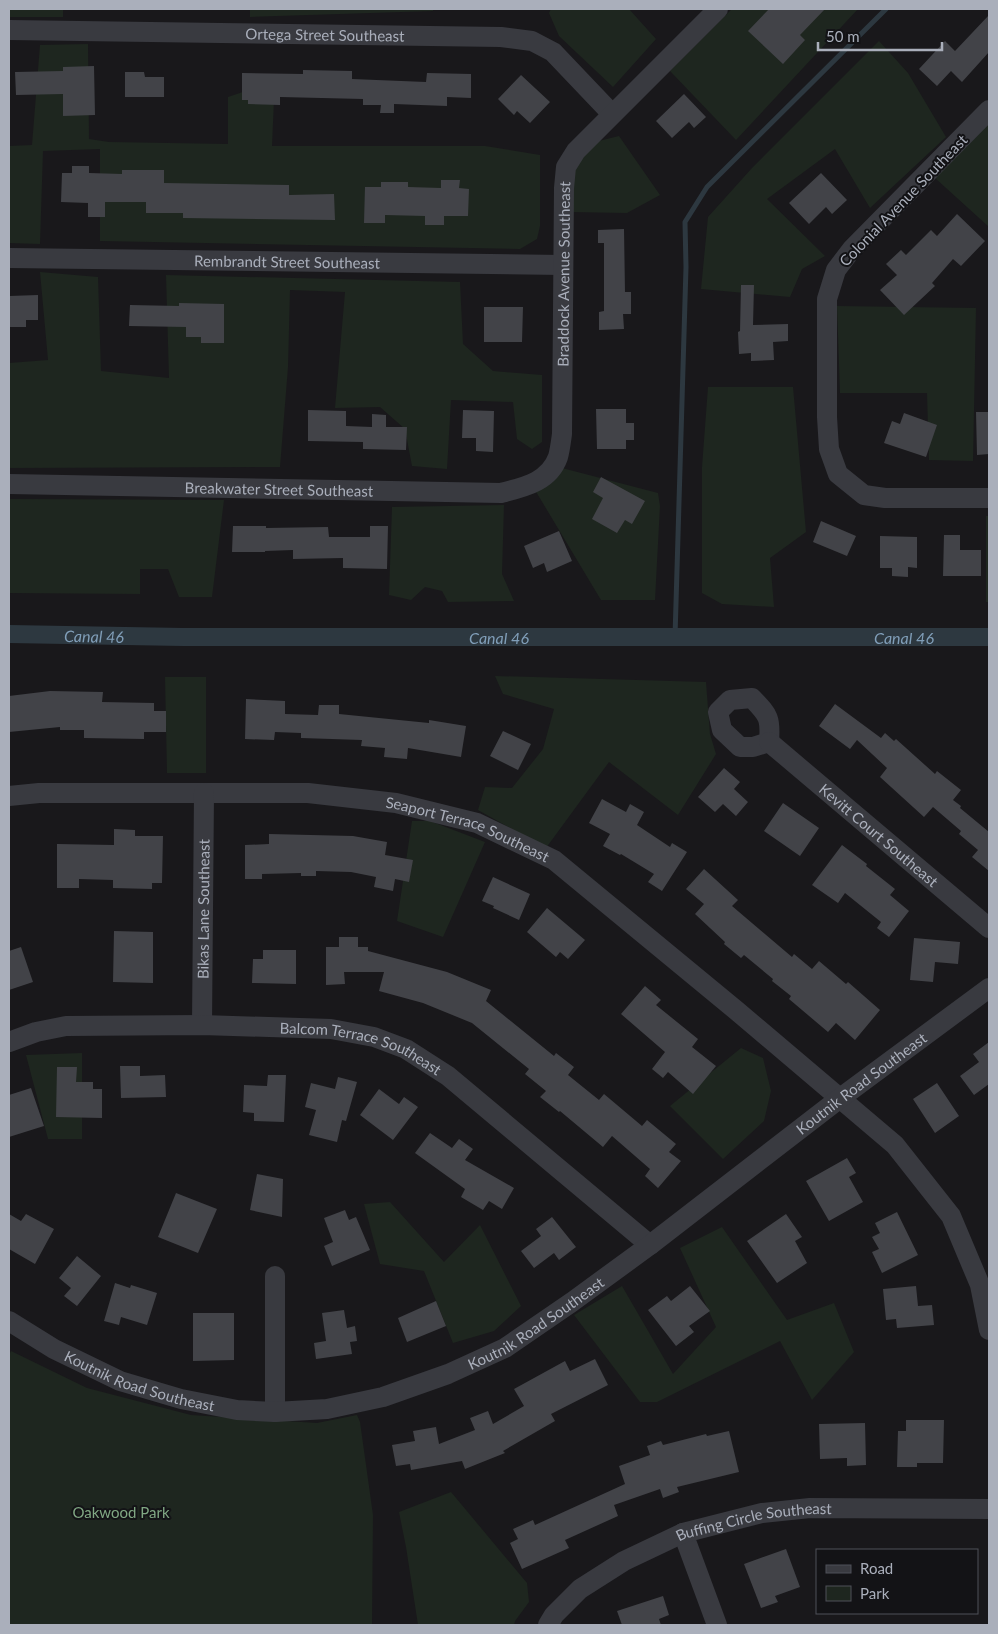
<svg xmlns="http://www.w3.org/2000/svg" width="998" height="1634" font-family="Lato,sans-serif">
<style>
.green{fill:#1e261f}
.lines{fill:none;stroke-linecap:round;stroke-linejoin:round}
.stream{stroke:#2d3840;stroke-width:5}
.canal{stroke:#2d3840;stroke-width:18}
.building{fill:#424348}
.minor{stroke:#393a40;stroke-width:20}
.labels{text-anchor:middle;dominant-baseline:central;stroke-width:4;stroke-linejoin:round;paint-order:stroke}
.street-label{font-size:15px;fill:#aaafbb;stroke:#131316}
.park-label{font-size:15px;fill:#80a783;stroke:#131316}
.water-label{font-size:16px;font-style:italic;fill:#809eb8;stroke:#131316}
</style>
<rect width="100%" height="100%" fill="#19181b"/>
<path class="green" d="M9 9H63V17H9Z
M250 9H433V11L250 17Z
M551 9H629L656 39 613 87 559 36 549 13Z
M732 9H858L736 140 670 71Z
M879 41 908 73 946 137 870 208 835 149 767 199 825 256 802 269 790 297 701 289 708 217 752 168Z
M88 44 89 139 109 142 228 144V97L260 86 274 100 272 146H485L540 155V226L537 239 520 249 100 241V149L43 151 40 244 9 243V146L32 145 40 45Z
M989 123V227L935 178Z
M619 136 660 195 627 213 570 212 572 166 595 142Z
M40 272 98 277 101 371 169 378 166 275 460 282 463 344 493 371 542 375V442L532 449 517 439 513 402 451 400 447 469 412 466 405 429 380 407 335 408 345 292 290 290 288 367 280 467 9 468V363L48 360Z
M837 306 976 308 973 461 929 460 927 393H840Z
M708 387H793L806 532 770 558 774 607 722 604 702 593V467Z
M562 468 658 493 660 506 655 600H601L535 490Z
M9 499 224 500 212 597H179L168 569H140V594L9 593Z
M504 505 502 574 514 601 448 602 442 591 425 587 411 600 389 595 392 507Z
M986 516H989V602H986Z
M495 676 706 682 710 734 716 754 678 815 609 762 546 848 478 810 485 787 512 788 543 749 554 709 503 694Z
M165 677H206V773H167Z
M412 821H430L485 842 443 937 397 921Z
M741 1048 763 1058 771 1091 764 1121 723 1159 670 1106Z
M82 1053V1139H48L26 1055Z
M390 1202 444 1262 480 1225 521 1306 494 1331 453 1343 424 1271 380 1264 364 1204Z
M722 1227 787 1320 834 1303 854 1352 812 1400 780 1341 657 1402H640L574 1315 622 1286 673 1374 716 1327 680 1248Z
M11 1351 87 1388 191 1415 317 1423 357 1415 360 1422 373 1515 372 1625H9V1355Z
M451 1492 527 1583 529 1602 515 1621 514 1625H418L406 1547 399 1512Z"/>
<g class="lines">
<path class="stream" d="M675 637 686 267 685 222 707 187 886 9"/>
<path class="canal" id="s1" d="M9 634 183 637H989"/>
</g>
<path class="building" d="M769 9H825L800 35 805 40 783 64 748 31Z
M989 15V52L962 82 951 71 937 86 919 69 945 41 955 51Z
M94 66 95 115 63 116V94L16 95 15 72 63 71V67Z
M303 70 352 71V79L426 82 427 73 471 74V98L447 97V106L394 104V113H380L381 105H363V99L280 97V105L248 104V100H242V73L303 74Z
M125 72H144L145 77H164V97H125Z
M521 75 550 102 530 123 517 111 514 115 498 99Z
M684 94 706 117 694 128 689 122 672 138 656 121Z
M72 166H89V173L122 174V170H164V183L289 185V195L334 194 335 220 183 218V213H146V202H105V217H88V203L61 202 62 173H72Z
M821 173 847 200 832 214 826 207 809 224 789 203Z
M441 180H460L459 188 469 189 468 216H444V225H425V216L385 215V223H364L365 187H381V182H408V187L441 188Z
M957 214 985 241 961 266 953 259 932 283 935 286 904 315 880 290 897 275 886 264 901 250 906 255 931 230 937 236Z
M624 229 625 292H631V314H623L624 329 599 330V312L604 311V243H598V230Z
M741 285H754L753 325 788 324V341L773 342 774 360 751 361V353L739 354 738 332 740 331Z
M38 295V320H26V327H10L9 296Z
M179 303 224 304V343H201V337H186V327L129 326 130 305 179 306Z
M484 307H523L522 342H484Z
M596 409H626V423H634V440H626V449H597Z
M308 410 346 411V426L372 427V414L386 415V427H407L406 450 363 449V442L308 441Z
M463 410 494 411 493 452 476 451V438H462Z
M976 412H989V454L977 455Z
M904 413 937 425 926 457 884 443 892 421 900 424Z
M601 477 645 501 632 524 625 520 617 533 592 519 603 498 593 492Z
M821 521 856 536 847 556 813 542Z
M233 526H266V528L328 527 329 537H370V526H388L387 569 343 568V558L293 559V550L265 551V552H232Z
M559 531 572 561 547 572 544 563 533 568 524 546Z
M944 535H960V550H981V576H943Z
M880 536 917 537V568L908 567V577L892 576V568H880Z
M50 691 103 692 102 702 154 703V711H166V732H144V739L84 738V730H60V727L9 732V696Z
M246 699 285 701V714L318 715 319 705H339V714L429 723V720L466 726 461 757 408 748 407 759 384 757 385 748 361 746 362 740 301 738V733L275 732 274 740 245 739Z
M835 704 881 738 885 733 894 741 896 739 935 774 937 771 961 790 953 800 961 806 960 808 989 832V871L972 857 978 850 959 834 961 831 933 807 924 817 880 777 887 768 857 740 850 749 819 726Z
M503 731 531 744 518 770 490 756Z
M724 768 740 782 734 789 748 802 736 816 723 804 715 812 698 797Z
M602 799 626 812 630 804 644 812 637 825 670 847 672 843 687 852 662 891 648 882 654 874 621 854 620 855 603 846 610 834 589 823Z
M783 803 819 828 800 856 764 831Z
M114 829 135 830V836H163L162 883H152V889L113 888V880L79 879V888H57V844L114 845Z
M269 834 353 836 387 842 385 855 413 860 409 882 395 879 393 891 374 887 376 877 351 872 316 871V876H301V873L262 874V879H245V845L269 844Z
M842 845 867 864 866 866 895 889 890 895 909 911 889 937 877 928 881 922 845 893 838 903 812 885Z
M704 869 738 900 732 906 792 957 794 954 812 969 819 961 846 984 848 982 880 1010 855 1040 836 1023 828 1032 789 999 791 996 772 981 773 979 744 955 741 958 724 944 725 942 695 914 704 904 686 889Z
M493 877 530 894 519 920 493 908 494 906 482 901Z
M547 908 585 940 568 959 560 952 556 957 527 932Z
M114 931 153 932V983L113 982Z
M339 937H358V947H368V951L447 972 491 990 486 1001 554 1056 556 1053 574 1067 568 1075 599 1100 604 1094 642 1126 647 1120 676 1144 669 1152 681 1161 658 1188 645 1176 650 1169 612 1136 603 1147 560 1111 559 1112 540 1097 546 1091 525 1074 529 1069 472 1023 423 1003 379 991 384 972H344L345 984 326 985V947H339Z
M914 938 960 942 958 964 935 962 933 982 910 980Z
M21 947 33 982 9 990V951Z
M263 950H296V984L252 983 253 959H263Z
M645 986 661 1000 656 1005 698 1039 692 1047 716 1066 693 1094 668 1072 663 1078 652 1069 665 1052 621 1014Z
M989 1042V1084L974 1095 960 1076 979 1062 973 1054Z
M120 1066H140V1076L165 1075 166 1097 121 1098Z
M57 1067H77L76 1082H93V1089H102V1118L56 1117Z
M268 1075H286L284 1122 254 1121V1113L243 1112 244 1085 267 1086Z
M338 1077 357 1082 346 1121 342 1120 337 1142 309 1135 316 1110 305 1107 311 1083 335 1089Z
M937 1083 959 1116 935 1133 913 1099Z
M31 1088 44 1126 9 1137V1095Z
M379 1089 399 1104 404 1097 418 1107 393 1140 360 1115Z
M430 1133 452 1148 459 1139 473 1149 465 1160 514 1188 502 1209 489 1201 483 1210 461 1197 465 1189 415 1153Z
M847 1158 856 1173 849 1177 863 1202 829 1221 806 1181Z
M257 1174 283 1179 282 1217 250 1210Z
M176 1193 217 1209 198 1253 158 1237Z
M345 1210 349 1220 356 1217 370 1250 332 1266 324 1246 333 1242 324 1218Z
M897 1212 918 1255 882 1273 872 1252 879 1249 872 1237 880 1233 875 1223Z
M9 1214 21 1221 26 1214 54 1229 35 1264 9 1249Z
M786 1214 802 1237 795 1241 807 1263 777 1283 747 1241Z
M552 1217 576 1247 559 1260 554 1253 534 1268 521 1251 541 1236 536 1229Z
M77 1256 101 1276 77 1306 64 1296 71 1288 59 1278Z
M115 1283 130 1288 131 1285 157 1293 147 1325 121 1317 119 1325 104 1321Z
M690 1286 710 1311 689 1326 694 1332 676 1346 648 1310 667 1296 671 1301Z
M916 1286 918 1306 932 1305 934 1325 897 1328 896 1319 886 1320 883 1289Z
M436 1301 446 1326 407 1342 398 1318Z
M344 1310 347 1328 355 1326 357 1341 350 1342 352 1354 316 1359 314 1343 326 1341 322 1313Z
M193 1313H234V1360L193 1361Z
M595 1359 608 1385 551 1414 555 1421 503 1451 505 1453 465 1469 462 1461 411 1470 410 1464 396 1466 392 1445 415 1441 413 1431 436 1427 439 1444 475 1430 470 1418 488 1411 493 1424 524 1406 514 1389 565 1361 570 1371Z
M906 1420H944L943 1463H917V1467H897L898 1431H906Z
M865 1423 866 1465 847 1466V1458L820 1459 819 1424Z
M729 1431 739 1472 677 1487 679 1492 663 1498 660 1489 614 1505 618 1516 565 1540 569 1548 522 1569 510 1543 518 1539 513 1529 533 1520 535 1525 625 1484 619 1466 650 1455 647 1446 661 1441 663 1445 706 1434 707 1436Z
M786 1549 800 1587 775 1596 778 1602 761 1608 744 1564Z
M663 1596 669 1615 659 1619 661 1625H622L617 1611Z"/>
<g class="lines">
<g class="minor">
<path id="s2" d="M9 30 501 37 532 41 553 52 612 114"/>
<path d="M989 110 852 249 836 270 827 299V417L829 449 838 474 864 495 885 498H989"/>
<path id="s3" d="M9 258 563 265"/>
<path id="s4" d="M9 484 501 493C524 487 549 482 558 457 560 450 561 441 562 434L564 188 566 167 576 151 718 9"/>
<path d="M752 698C768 715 771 717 769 742L753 747H740L722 730 718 712 730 700Z"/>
<path id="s5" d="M769 742 989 928"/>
<path id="s6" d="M9 796 39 793H308L396 803 477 823 554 860 737 1011 895 1145 951 1216 980 1285 989 1330"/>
<path id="s7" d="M202 1025 204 793"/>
<path id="s8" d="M9 1042 36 1032 66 1026 202 1025 331 1029 374 1037 406 1049 448 1076 650 1245"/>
<path d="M275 1276V1412"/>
<path id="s9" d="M9 1321 54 1349 120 1381 181 1399 237 1410 275 1412 327 1409 383 1397 448 1374 505 1348 572 1302 650 1245 839 1099 989 988"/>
<path d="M683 1533 717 1625"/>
<path id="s10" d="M548 1625 554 1615 580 1589 624 1561 683 1533 762 1513 810 1508 989 1509"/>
</g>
</g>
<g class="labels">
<g class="street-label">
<text stroke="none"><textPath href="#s2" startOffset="316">Ortega Street Southeast</textPath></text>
<text transform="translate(903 200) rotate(-46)">Colonial Avenue Southeast</text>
<text stroke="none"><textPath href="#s3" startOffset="278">Rembrandt Street Southeast</textPath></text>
<text stroke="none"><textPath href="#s4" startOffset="746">Braddock Avenue Southeast</textPath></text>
<text stroke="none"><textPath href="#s4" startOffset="270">Breakwater Street Southeast</textPath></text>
<text stroke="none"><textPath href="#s6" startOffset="464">Seaport Terrace Southeast</textPath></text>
<text stroke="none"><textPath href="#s5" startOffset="144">Kevitt Court Southeast</textPath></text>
<text stroke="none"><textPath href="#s7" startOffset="116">Bikas Lane Southeast</textPath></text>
<text stroke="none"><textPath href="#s8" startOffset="358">Balcom Terrace Southeast</textPath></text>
<text stroke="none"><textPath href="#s9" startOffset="970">Koutnik Road Southeast</textPath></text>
<text stroke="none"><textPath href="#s9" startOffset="565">Koutnik Road Southeast</textPath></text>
<text stroke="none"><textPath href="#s9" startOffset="145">Koutnik Road Southeast</textPath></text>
<text stroke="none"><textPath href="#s10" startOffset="238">Buffing Circle Southeast</textPath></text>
</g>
<g class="park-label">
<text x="121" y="1512">Oakwood Park</text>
</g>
<g class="water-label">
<text stroke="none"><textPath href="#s1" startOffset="85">Canal 46</textPath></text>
<text stroke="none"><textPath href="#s1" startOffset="490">Canal 46</textPath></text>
<text stroke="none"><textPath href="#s1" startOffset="895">Canal 46</textPath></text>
</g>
</g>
<rect width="998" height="1634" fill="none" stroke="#aaafbb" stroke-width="20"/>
<rect x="816" y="1549" width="162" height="65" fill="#131316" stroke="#4f5158"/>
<rect x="826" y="1565" width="25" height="8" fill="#393a40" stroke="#4f5158"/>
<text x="860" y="1574" font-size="15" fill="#aaafbb">Road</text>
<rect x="826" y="1586" width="25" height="15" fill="#1e261f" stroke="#4f5158"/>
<text x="860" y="1599" font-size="15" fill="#aaafbb">Park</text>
<path d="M818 42v8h124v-8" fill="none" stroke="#aaafbb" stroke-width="2.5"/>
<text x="826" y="42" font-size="15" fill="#aaafbb" stroke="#131316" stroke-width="4" paint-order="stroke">50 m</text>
</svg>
